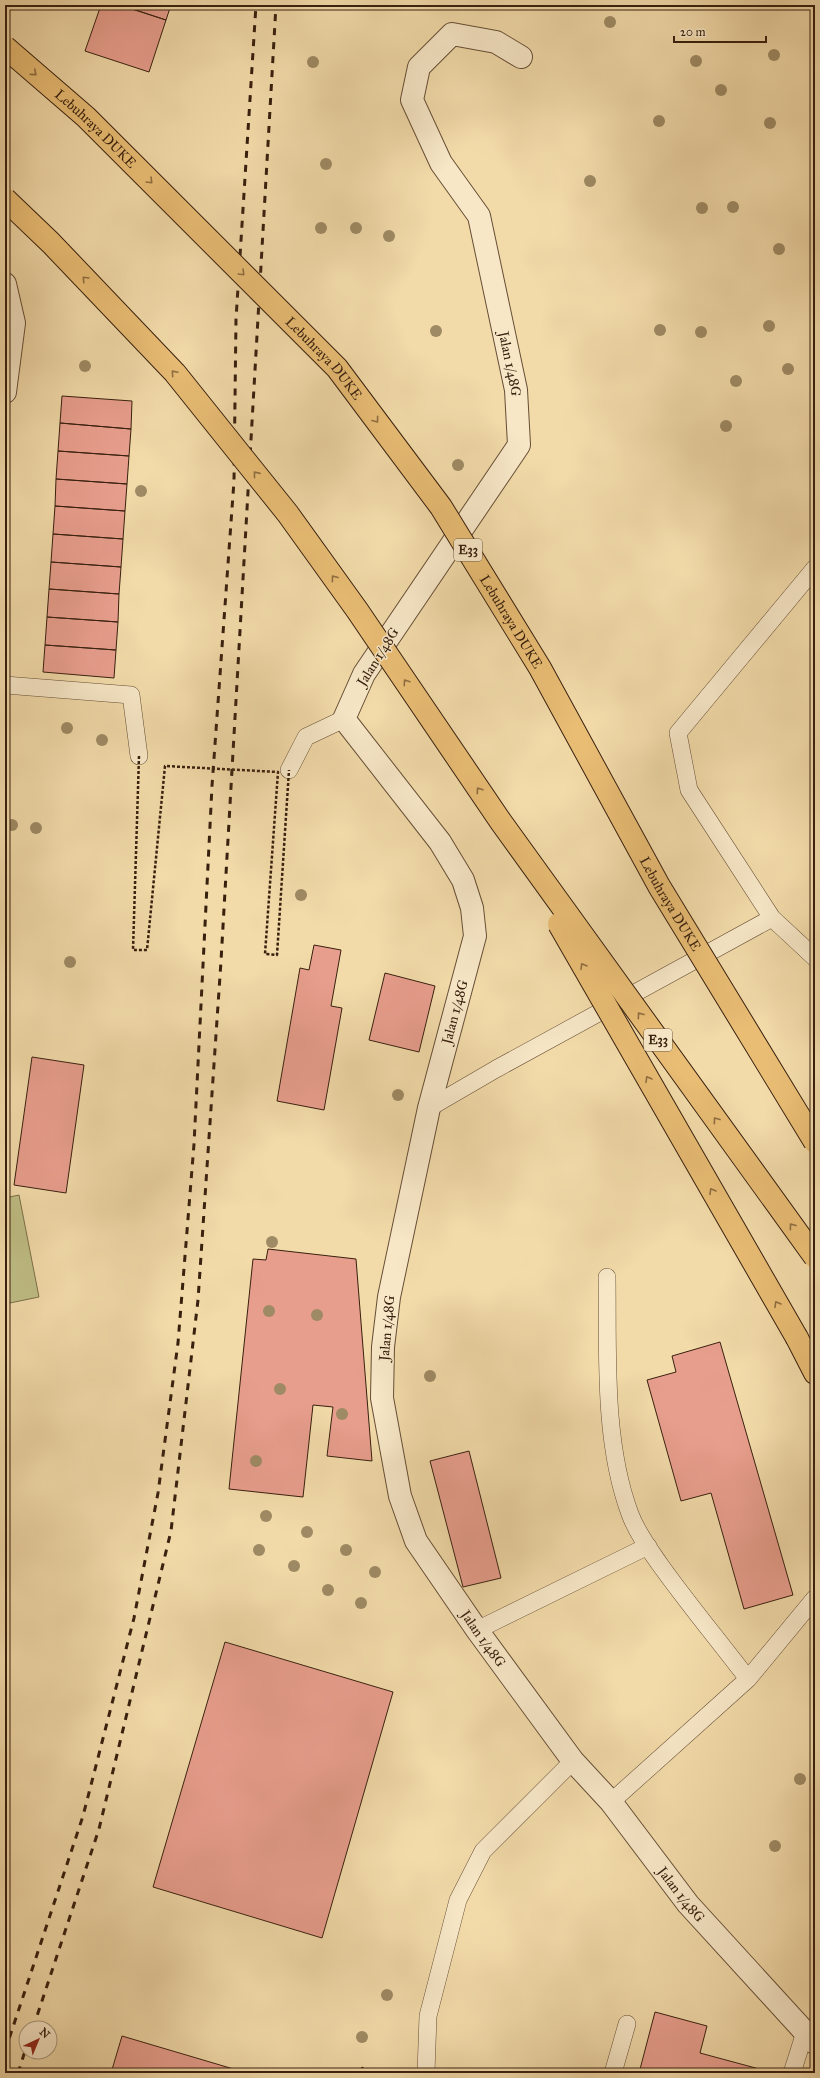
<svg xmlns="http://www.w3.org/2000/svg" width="820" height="2078" font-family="'IM FELL Great Primer',serif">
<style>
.green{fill:#bfbe85;stroke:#7c6f4a}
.building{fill:#e89e8d;stroke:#38200f}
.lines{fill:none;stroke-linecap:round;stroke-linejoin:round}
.lane-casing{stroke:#664e36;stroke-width:18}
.street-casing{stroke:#664e36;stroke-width:24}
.highway-casing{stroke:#38200f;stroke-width:24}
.lane{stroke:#f7e7c7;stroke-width:17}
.street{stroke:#f7e7c7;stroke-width:22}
.highway{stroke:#e9bd74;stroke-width:22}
.rail{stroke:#38200f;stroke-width:3;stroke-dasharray:7 7;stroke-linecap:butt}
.highway-bridge-casing{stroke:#38200f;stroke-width:24;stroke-linecap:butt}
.path-bridge{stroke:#38200f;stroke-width:2.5;stroke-dasharray:3 2;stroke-linecap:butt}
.highway-bridge{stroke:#e9bd74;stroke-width:22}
.tree{fill:#9e8a64}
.oneway{stroke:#906e42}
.labels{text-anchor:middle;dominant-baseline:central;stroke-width:3;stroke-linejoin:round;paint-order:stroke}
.shield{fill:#f7e7c7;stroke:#715c46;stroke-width:1}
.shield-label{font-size:13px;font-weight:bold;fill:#38200f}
.street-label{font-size:14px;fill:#38200f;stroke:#f7e7c7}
</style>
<rect width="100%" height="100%" fill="#f2daa9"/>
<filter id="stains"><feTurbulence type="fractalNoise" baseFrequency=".005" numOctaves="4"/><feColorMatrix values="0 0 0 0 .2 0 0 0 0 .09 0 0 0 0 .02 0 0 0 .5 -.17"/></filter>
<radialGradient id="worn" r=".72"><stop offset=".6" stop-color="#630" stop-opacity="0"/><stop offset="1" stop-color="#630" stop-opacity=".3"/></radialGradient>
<path class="green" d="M19 1195 39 1297 5 1304V1198Z"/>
<path class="building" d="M101 5H120L166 20 149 72 85 51Z
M120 5H171L166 20Z
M62 396 132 401 131 429 60 423Z
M60 423 131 429 129 456 58 451Z
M58 451 129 456 127 484 56 479Z
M56 479 127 484 125 511 55 506Z
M55 506 125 511 123 539 53 534Z
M53 534 123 539 121 567 51 562Z
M51 562 121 567 119 594 49 589Z
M49 589 119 594 118 622 47 617Z
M47 617 118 622 116 650 45 645Z
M45 645 116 650 114 678 43 672Z
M314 945 341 950 331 1006 342 1008 324 1110 277 1101 300 968 309 970Z
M385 973 435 986 419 1052 369 1040Z
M32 1057 84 1065 66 1193 14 1185Z
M268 1249 356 1259 372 1461 327 1456 333 1407 313 1405 303 1497 229 1489 253 1259 266 1260Z
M720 1342 793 1595 744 1609 711 1493 681 1501 647 1380 676 1372 672 1356Z
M469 1451 501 1578 463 1587 430 1461Z
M225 1642 393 1692 322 1938 153 1887Z
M655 2012 707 2026 700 2053 763 2070V2073H639Z
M122 2036 247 2073H111Z
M362 2067 372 2073H358Z"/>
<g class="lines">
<defs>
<path id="lane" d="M815 568 678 733 689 790 772 918 815 958
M5 685 131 695 139 756
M289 770 306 737 344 719
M429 1108 496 1069 772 918
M607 1277C608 1354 603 1442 630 1514 637 1533 650 1550 661 1566 689 1605 719 1641 748 1679
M477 1630 648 1546
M611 1802 748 1679 815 1598
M426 2073 428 2016 458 1900 483 1851 573 1761
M613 2073 627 2024
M792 2073 805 2032"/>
<g id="street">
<path id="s1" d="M521 57 496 42 452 34 419 67 412 100 441 163 479 216 516 390 519 445 364 674 344 719 440 842 463 880 472 908 475 936 429 1108 389 1297 383 1347 382 1398 400 1496 416 1541 477 1630 573 1761 611 1802 688 1904 815 2043"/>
<path d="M5 284 14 323 5 392"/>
</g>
<path id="highway" d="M797 1338 815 1373"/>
</defs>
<use href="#lane" class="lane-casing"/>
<use href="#street" class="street-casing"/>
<use href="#highway" class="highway-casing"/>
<use href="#lane" class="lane"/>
<use href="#street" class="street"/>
<use href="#highway" class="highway"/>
<path class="rail" d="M33 2028 99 1829 171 1531 198 1300 221 961 276 5
M5 2051 83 1816 134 1618 158 1493 178 1343 194 1144 212 786 234 481 236 319 256 5
M18 2073 26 2048"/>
<defs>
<g id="highway-bridge">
<path id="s2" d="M5 47 86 117 337 368 441 507 540 668 659 886 815 1142"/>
<path d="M5 199 51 243 175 373 288 514 357 610 501 822 815 1257"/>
<path d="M559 924 797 1338"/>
</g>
</defs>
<use href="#highway-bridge" class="highway-bridge-casing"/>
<path class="path-bridge" d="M139 756 133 950H147L165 766 278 772 265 954 277 955 289 770"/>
<use href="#highway-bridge" class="highway-bridge"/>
</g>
<g class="tree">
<circle cx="610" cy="22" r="6"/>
<circle cx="774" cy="55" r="6"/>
<circle cx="696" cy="61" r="6"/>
<circle cx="313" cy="62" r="6"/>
<circle cx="721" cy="90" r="6"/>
<circle cx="659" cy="121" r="6"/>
<circle cx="770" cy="123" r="6"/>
<circle cx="326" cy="164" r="6"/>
<circle cx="590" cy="181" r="6"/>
<circle cx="733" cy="207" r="6"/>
<circle cx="702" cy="208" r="6"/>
<circle cx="321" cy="228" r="6"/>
<circle cx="356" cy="228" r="6"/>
<circle cx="389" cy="236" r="6"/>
<circle cx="779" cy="249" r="6"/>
<circle cx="769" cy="326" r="6"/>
<circle cx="660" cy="330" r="6"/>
<circle cx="436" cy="331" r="6"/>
<circle cx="701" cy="332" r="6"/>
<circle cx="85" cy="366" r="6"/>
<circle cx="788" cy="369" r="6"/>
<circle cx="736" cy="381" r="6"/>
<circle cx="726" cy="426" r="6"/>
<circle cx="458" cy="465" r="6"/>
<circle cx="141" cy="491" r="6"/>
<circle cx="67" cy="728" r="6"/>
<circle cx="102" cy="740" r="6"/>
<circle cx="12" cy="825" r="6"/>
<circle cx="36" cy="828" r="6"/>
<circle cx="301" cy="895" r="6"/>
<circle cx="70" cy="962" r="6"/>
<circle cx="398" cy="1095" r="6"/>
<circle cx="272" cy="1242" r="6"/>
<circle cx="269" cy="1311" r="6"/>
<circle cx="317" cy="1315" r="6"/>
<circle cx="430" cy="1376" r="6"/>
<circle cx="280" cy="1389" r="6"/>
<circle cx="342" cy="1414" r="6"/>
<circle cx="256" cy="1461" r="6"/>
<circle cx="266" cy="1516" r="6"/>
<circle cx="307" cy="1532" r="6"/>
<circle cx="259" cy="1550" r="6"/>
<circle cx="346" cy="1550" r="6"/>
<circle cx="294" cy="1566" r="6"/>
<circle cx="375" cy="1572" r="6"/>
<circle cx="328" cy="1590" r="6"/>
<circle cx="361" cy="1603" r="6"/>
<circle cx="800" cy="1779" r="6"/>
<circle cx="775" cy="1846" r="6"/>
<circle cx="387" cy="1995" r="6"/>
<circle cx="362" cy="2037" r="6"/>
</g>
<defs><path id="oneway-chevron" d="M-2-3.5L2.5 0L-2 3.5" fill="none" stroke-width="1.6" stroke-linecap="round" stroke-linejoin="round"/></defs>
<g class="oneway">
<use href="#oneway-chevron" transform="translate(34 73) rotate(41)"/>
<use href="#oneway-chevron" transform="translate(150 181) rotate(45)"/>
<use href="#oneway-chevron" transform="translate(242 273) rotate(45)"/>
<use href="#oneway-chevron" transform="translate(85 279) rotate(-134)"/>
<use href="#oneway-chevron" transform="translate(174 373) rotate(-131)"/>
<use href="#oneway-chevron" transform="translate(376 420) rotate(53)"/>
<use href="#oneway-chevron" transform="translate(256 474) rotate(-129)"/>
<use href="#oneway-chevron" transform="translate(334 578) rotate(-126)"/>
<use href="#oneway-chevron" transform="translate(406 682) rotate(-124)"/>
<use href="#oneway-chevron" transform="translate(479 790) rotate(-124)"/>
<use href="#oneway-chevron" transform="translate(583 966) rotate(-120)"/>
<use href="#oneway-chevron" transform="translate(640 1015) rotate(-126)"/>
<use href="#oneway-chevron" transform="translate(648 1079) rotate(-120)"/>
<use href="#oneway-chevron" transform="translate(716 1120) rotate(-126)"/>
<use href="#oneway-chevron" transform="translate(712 1191) rotate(-120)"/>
<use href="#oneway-chevron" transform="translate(792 1226) rotate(-126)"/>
<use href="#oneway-chevron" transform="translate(777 1304) rotate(-120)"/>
</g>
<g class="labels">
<g class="shield">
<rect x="454" y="539" width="28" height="22" rx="3"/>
<rect x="644" y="1029" width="28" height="22" rx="3"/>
</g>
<g class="shield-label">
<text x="468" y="550">E33</text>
<text x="658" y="1040">E33</text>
</g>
<g class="street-label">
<text stroke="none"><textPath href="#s2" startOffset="122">Lebuhraya DUKE</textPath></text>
<text stroke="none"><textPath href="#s2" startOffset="446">Lebuhraya DUKE</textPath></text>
<text stroke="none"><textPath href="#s1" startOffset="440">Jalan 1/48G</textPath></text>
<text stroke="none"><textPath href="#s2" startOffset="770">Lebuhraya DUKE</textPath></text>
<text transform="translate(378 657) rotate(-58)">Jalan 1/48G</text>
<text stroke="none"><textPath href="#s2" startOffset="1094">Lebuhraya DUKE</textPath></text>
<text transform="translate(455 1012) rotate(-75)">Jalan 1/48G</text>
<text transform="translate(387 1328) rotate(-85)">Jalan 1/48G</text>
<text stroke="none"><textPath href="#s1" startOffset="1844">Jalan 1/48G</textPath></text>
<text stroke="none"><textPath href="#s1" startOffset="2168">Jalan 1/48G</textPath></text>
</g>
</g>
<rect width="820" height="2078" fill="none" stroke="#f2daa9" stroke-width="20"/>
<rect x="6" y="6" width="808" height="2066" fill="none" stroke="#38200f" stroke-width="2"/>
<rect x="10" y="10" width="800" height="2058" fill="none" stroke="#38200f"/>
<g transform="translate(38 2040) rotate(44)"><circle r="19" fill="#f7e7c7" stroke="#ab977d"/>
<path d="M0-3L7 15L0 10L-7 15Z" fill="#8f2418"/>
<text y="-6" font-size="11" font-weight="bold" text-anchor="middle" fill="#38200f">N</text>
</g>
<path d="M674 36v6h92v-6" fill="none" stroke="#38200f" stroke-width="2"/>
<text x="680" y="36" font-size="12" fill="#38200f" stroke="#f7e7c7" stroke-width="3" paint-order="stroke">20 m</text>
<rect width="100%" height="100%" filter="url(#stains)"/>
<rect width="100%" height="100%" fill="url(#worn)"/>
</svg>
